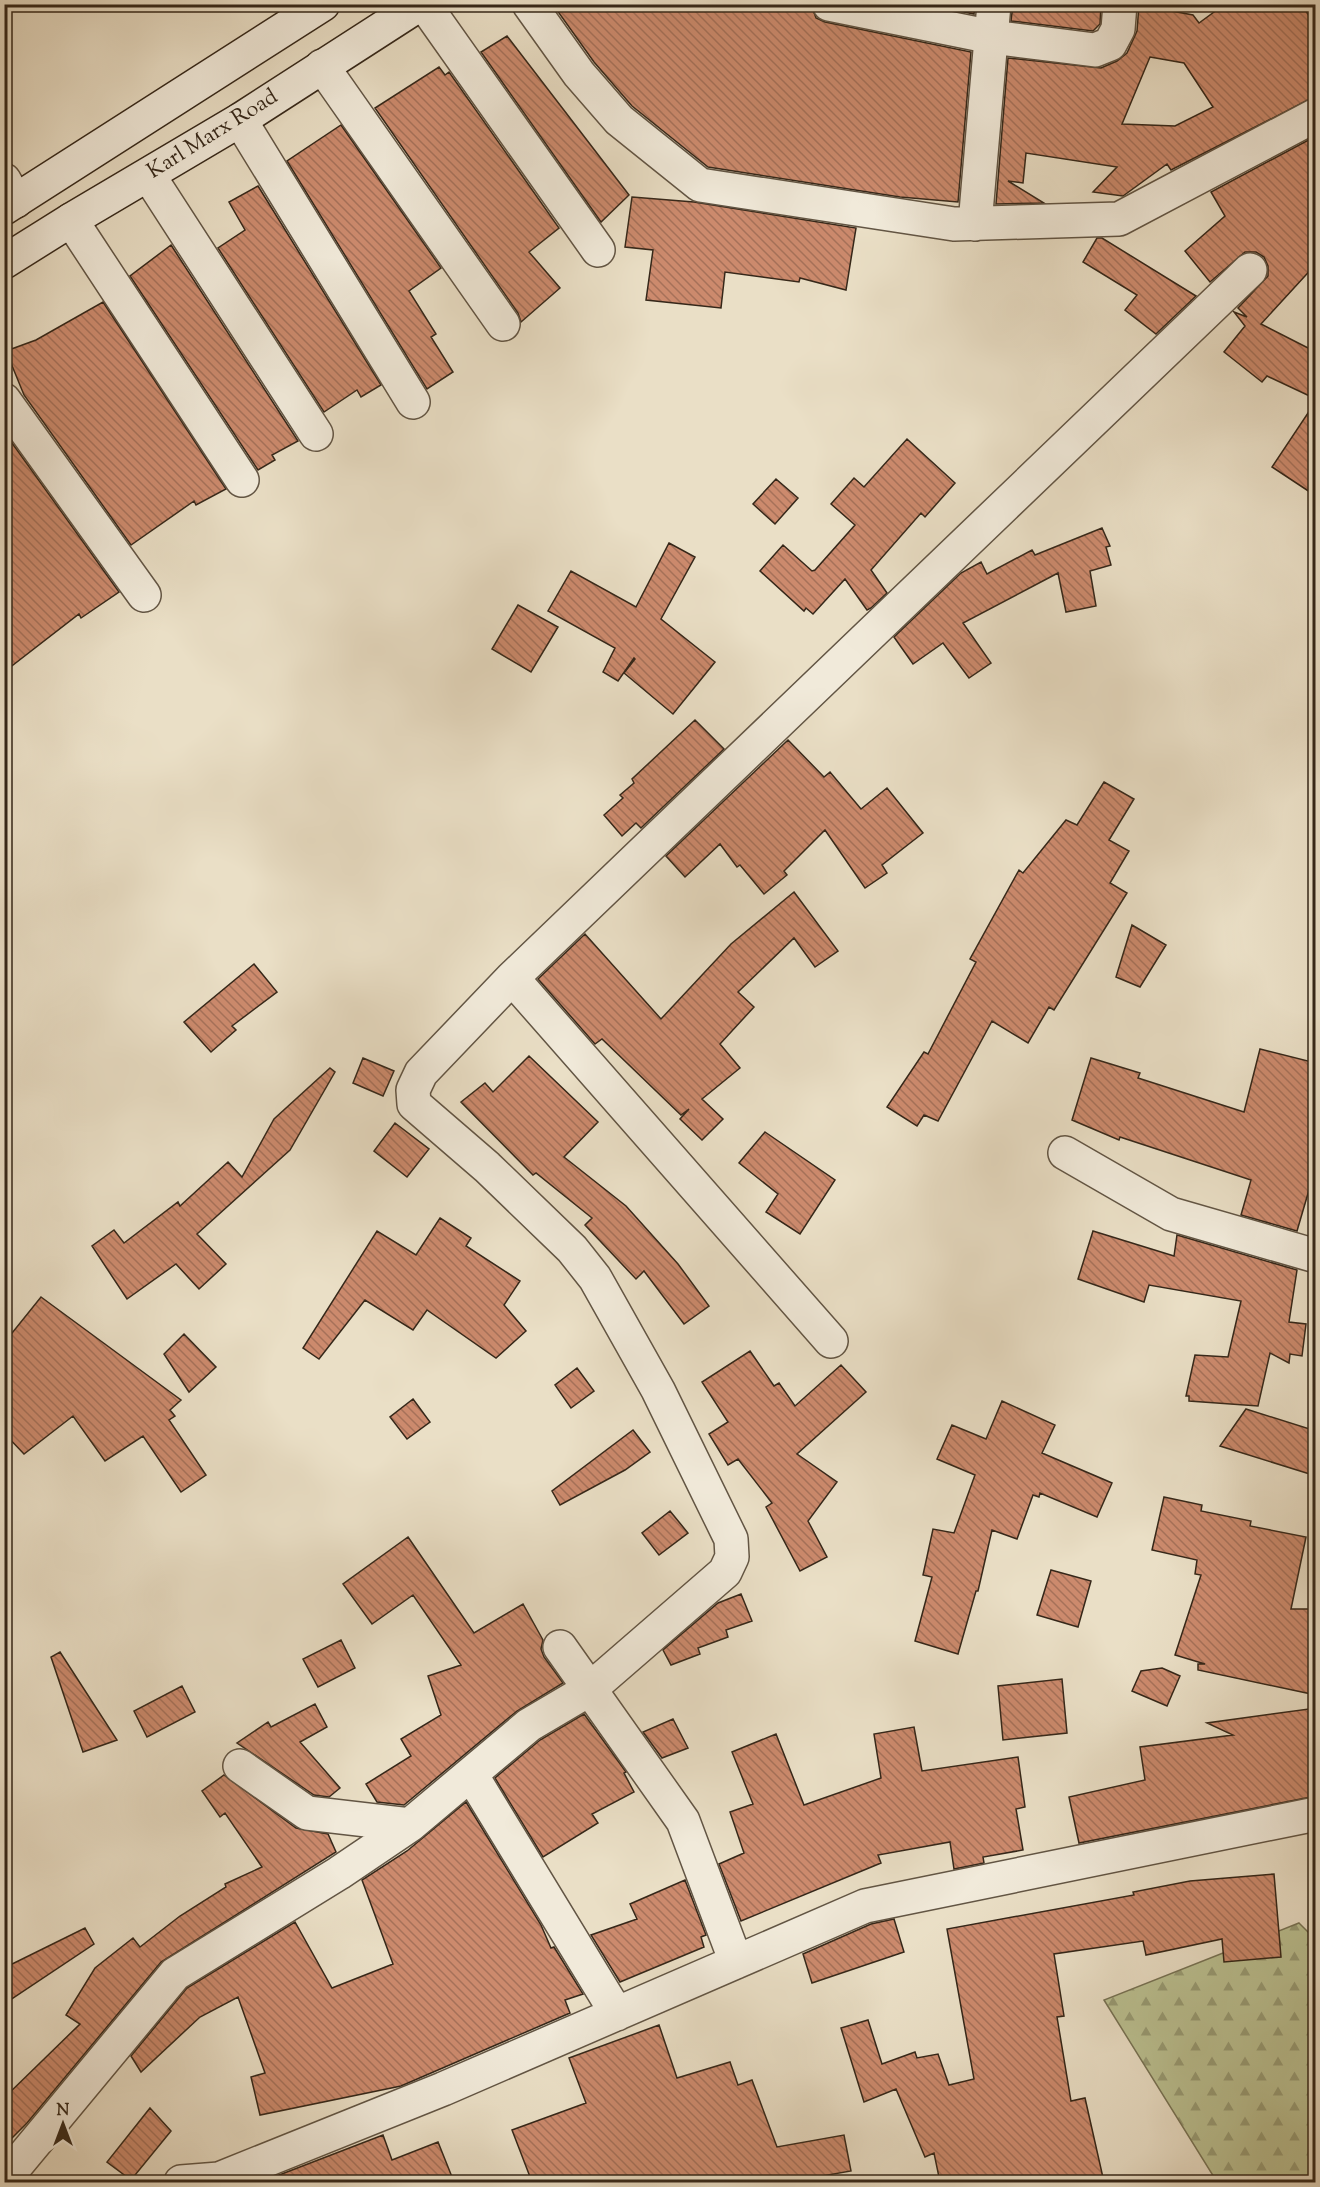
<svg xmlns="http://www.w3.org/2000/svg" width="1320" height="2187" font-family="'Sorts Mill Goudy',serif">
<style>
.forest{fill:url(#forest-firs);stroke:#787456;stroke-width:1.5}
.building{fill:url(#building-back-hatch);stroke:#352719;stroke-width:1.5;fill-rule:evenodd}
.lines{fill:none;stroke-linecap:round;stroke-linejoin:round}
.street-casing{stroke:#625544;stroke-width:36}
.secondary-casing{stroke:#352719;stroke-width:36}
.street{stroke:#f1eada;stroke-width:33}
.secondary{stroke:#f1eada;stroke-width:33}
.labels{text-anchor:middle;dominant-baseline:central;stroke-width:5;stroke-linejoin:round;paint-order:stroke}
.street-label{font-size:22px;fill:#352719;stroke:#f1eada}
</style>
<defs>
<pattern id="forest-firs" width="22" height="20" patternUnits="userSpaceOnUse" patternTransform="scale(1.5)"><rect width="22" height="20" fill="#bbc192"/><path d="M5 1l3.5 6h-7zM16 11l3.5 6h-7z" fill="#999d76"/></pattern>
<pattern id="building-back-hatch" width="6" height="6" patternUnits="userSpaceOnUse" patternTransform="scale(1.5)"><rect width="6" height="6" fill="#cc8a6d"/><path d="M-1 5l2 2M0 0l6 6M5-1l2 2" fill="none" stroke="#a67159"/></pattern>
</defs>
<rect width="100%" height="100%" fill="#eadfc6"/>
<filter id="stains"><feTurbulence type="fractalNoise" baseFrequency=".00333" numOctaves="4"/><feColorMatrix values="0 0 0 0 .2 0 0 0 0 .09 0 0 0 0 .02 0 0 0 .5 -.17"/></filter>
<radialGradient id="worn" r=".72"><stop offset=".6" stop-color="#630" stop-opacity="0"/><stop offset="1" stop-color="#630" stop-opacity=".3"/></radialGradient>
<path class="forest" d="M1299 1923 1315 1939V2182H1217L1104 2000Z"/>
<path class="building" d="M557 4H811L816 18 825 22 971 52 958 202 900 197 708 167 632 106 594 62 554 6Z
M926 4H975L974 14Z
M1013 4H1101L1100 24 1093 31 1011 21Z
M1225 4H1301L1316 26V96L1171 170 1167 164 1123 196 1093 192 1117 167 1026 153 1023 183 1008 181 1044 203 996 204 1008 58 1101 68 1117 61 1127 53 1137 31 1139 5 1193 15 1199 23ZM1150 57 1184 63 1213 107 1175 126 1122 124Z
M507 36 629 195 601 222 481 52Z
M439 67 445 75 449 72 559 228 529 252 560 288 521 322 518 313 375 108Z
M341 125 441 268 409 291 436 334 431 337 453 372 427 389 287 161Z
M1316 136V264L1261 324 1316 352V399L1267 376 1262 382 1224 352 1245 326 1234 312 1247 317 1238 308 1268 276V266L1264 257 1256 252H1245L1210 282 1185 251 1225 216 1211 192Z
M258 186 381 385 361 397 357 390 324 412 218 248 245 230 229 202Z
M632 197 694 202 856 228 846 290 800 278 799 282 725 272 721 308 646 300 653 250 625 247Z
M1097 238H1102L1196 296 1156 334 1125 310 1137 295 1083 262Z
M171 245 298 441 272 455 275 460 258 470 130 276Z
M103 302 226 489 196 505 194 501 131 545 24 395 6 351 36 340Z
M1316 401V496L1272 467Z
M7 436 119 592 81 618 79 614 4 672V438Z
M907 439 955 483 925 517 921 513 871 570 887 593 871 608 867 610 845 579 813 614 806 608 804 611 760 571 783 545 812 571 815 570 855 525 831 504 854 478 864 487Z
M776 479 798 498 775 524 753 504Z
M1102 528 1110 546 1106 547 1111 565 1090 571 1096 606 1066 612 1058 573 963 623 991 663 969 678 943 643 913 664 894 637 961 573 981 562 987 574 1032 550 1035 555Z
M669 543 695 557 661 619 715 662 673 714 624 673 635 659 634 658 618 681 603 672 615 648 548 611 571 571 636 607Z
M518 605 558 627 531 672 492 649Z
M695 720 724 749 641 828 636 823 622 836 604 815 623 798 620 795 634 783 632 779Z
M788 740 824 777 830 772 861 809 887 788 923 833 882 865 887 873 865 888 825 830 784 871 787 875 764 894 740 865 737 867 720 844 685 877 666 856Z
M1104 782 1134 799 1109 840 1129 851 1110 883 1127 893 1054 1010 1049 1007 1028 1043 992 1021 938 1121 924 1115 917 1126 887 1107 924 1052 928 1054 976 962 970 959 1019 870 1023 873 1066 820 1077 825Z
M794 892 838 951 815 967 794 938 738 992 754 1007 720 1044 740 1068 702 1099 723 1119 702 1140 680 1119 689 1109 681 1115 602 1039 595 1044 538 979 585 934 661 1019 731 944Z
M1132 925 1166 945 1140 987 1116 977Z
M254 964 277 992 232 1026 236 1030 211 1052 184 1022Z
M1260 1049 1316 1063V1192L1309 1190 1297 1231 1241 1215 1251 1180 1120 1137 1119 1140 1072 1120 1091 1058 1140 1073 1138 1078 1244 1112Z
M529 1056 598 1122 564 1157 626 1206 678 1264 709 1306 684 1324 644 1271 636 1279 585 1225 592 1218 536 1173 533 1175 461 1102 485 1083 493 1092Z
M363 1058 394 1071 383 1096 353 1083Z
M330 1068 335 1072 290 1150 197 1234 226 1264 199 1289 176 1264 127 1299 92 1246 114 1230 124 1243 178 1202 180 1206 228 1162 242 1177 274 1119Z
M395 1123 429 1149 407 1177 374 1151Z
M765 1132 835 1180 800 1234 766 1212 778 1194 739 1163Z
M440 1218 471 1238 466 1246 520 1281 504 1305 526 1331 496 1358 427 1310 413 1330 365 1300 319 1359 303 1348 377 1231 416 1255Z
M1093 1231 1174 1256 1177 1235 1297 1270 1289 1322 1306 1324 1302 1356 1290 1354 1289 1363 1270 1353 1258 1406 1189 1401V1396H1186L1195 1355 1228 1357 1241 1301 1149 1285 1144 1302 1078 1279Z
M41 1297 181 1400 170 1410 175 1416 169 1420 206 1475 181 1492 143 1436 105 1461 73 1416 24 1454 4 1433V1343Z
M184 1334 216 1367 189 1392 164 1354Z
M750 1351 774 1386 779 1383 795 1406 841 1365 866 1392 797 1454 837 1482 808 1521 827 1557 800 1571 766 1507 772 1503 738 1459 728 1465 709 1434 728 1422 702 1382Z
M577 1368 594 1391 571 1408 555 1385Z
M413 1399 430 1422 407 1439 390 1417Z
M1002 1401 1055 1425 1042 1453 1112 1483 1097 1517 1040 1493 1039 1497 1033 1495 1017 1539 992 1530 978 1591H976L958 1654 915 1641 932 1577 923 1575 933 1529 954 1533 975 1475 937 1459 952 1425 986 1439Z
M1246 1409 1316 1431V1476L1220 1446Z
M633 1430 650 1452 625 1470 560 1505 552 1491Z
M1164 1497 1202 1505 1201 1511 1251 1521 1250 1526 1306 1537 1291 1609H1316V1695L1198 1670V1664H1205L1175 1655 1201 1575 1195 1574 1197 1560 1152 1550Z
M670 1511 688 1533 659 1555 642 1533Z
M408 1537 474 1633 523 1604 543 1640 541 1649 544 1657 563 1683 517 1711 404 1805 377 1802 366 1784 411 1756 401 1739 441 1715 428 1676 461 1665 413 1595 372 1624 343 1584Z
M1051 1570 1091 1581 1078 1627 1037 1615Z
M741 1594 752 1621 726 1630 728 1637 698 1648 700 1654 671 1665 663 1650 718 1603Z
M341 1640 355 1668 318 1687 303 1659Z
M60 1652 117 1740 83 1752 51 1657Z
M1162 1668 1180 1676 1167 1706 1132 1691 1141 1671Z
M1062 1679 1067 1733 1003 1740 998 1686Z
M182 1686 195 1712 147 1737 134 1711Z
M315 1704 327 1727 300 1742 340 1788 329 1797 314 1795 237 1743 268 1722 271 1727Z
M1316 1708V1796L1079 1843 1069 1797 1145 1780 1140 1747 1233 1735 1207 1723Z
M584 1714 626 1772 624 1773 634 1792 592 1814 598 1823 543 1857 495 1778 540 1740Z
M673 1719 688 1748 662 1758 643 1732Z
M914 1727 922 1771 1018 1757 1025 1807 1016 1809 1023 1850 983 1857 984 1863 954 1869 950 1842 878 1855 881 1863 741 1921 719 1864 744 1853 730 1812 753 1804 732 1752 776 1734 804 1805 881 1778 874 1734Z
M224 1775 296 1828 328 1834 336 1852 161 1962 27 2123 4 2146V2098L80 2024 66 2015 95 1968 133 1938 140 1947 180 1916 226 1887 225 1884 262 1867 225 1813 220 1817 202 1791Z
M466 1802 541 1925 551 1948 554 1947 583 1994 565 2000 570 2013 401 2086 260 2115 251 2077 265 2073 238 1997 200 2017 141 2072 131 2056 187 1988 295 1922 332 1988 393 1964 362 1880 407 1851Z
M1274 1874 1281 1957 1224 1962 1222 1939 1146 1955 1143 1941 1054 1954 1064 2016 1057 2017 1071 2101 1085 2098 1104 2182H940L934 2153 925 2157 896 2089 864 2102 841 2028 868 2020 882 2064 915 2052 917 2058 938 2054 949 2085 974 2079 947 1929 1134 1895 1133 1892 1190 1881Z
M685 1880 706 1935 701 1937 704 1947 620 1982 591 1935 637 1919 630 1904Z
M894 1919 904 1952 812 1983 803 1954 871 1924Z
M85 1928 94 1944 4 2004V1968Z
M659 2025 677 2078 730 2062 738 2085 752 2080 777 2147 844 2135 851 2171 788 2182H532L512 2130 586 2103 569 2058Z
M150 2108 171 2131 131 2180 107 2162Z
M383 2135 392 2160 438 2142 454 2182H261Z"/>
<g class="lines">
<defs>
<path id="street" d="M424 4 598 250
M529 4 579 74 619 120 700 185 954 224 1119 219 1316 115
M829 4 992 37 1095 50 1110 44 1118 29 1120 4
M322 66 503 324
M240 120 413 402
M149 176 316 434
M4 180 16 201
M71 220 242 480
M975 224 994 4
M4 400 144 595
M512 978 831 1341
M1065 1153 1171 1214 1316 1256
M560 1647 683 1821 736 1962
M240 1766 307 1813 410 1825
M472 1776 617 2014
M4 2180 175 1974 339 1873 410 1825 529 1725 590 1689 725 1572 732 1557 731 1539 658 1390 595 1278 572 1249 487 1167 414 1104 413 1090 421 1073 512 978 1250 270
M181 2182 219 2179 443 2089 865 1906 1316 1814"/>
<path id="secondary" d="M4 208 323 4
M4 262 71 220 240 120 420 4"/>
</defs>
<use href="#street" class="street-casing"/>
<use href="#secondary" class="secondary-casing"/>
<use href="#street" class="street"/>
<use href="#secondary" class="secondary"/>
</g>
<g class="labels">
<g class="street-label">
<text transform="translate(213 135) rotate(-32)">Karl Marx Road</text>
</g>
</g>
<rect width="1320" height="2187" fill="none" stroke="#eadfc6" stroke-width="24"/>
<rect x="6" y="6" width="1308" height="2175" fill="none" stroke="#352719" stroke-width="3"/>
<rect x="12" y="12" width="1296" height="2163" fill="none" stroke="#352719" stroke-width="1.5"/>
<g transform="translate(63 2124)" stroke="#f1eada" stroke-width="4.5" paint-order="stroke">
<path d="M0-4.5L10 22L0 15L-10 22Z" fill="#352719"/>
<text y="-9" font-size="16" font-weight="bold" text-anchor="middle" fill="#352719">N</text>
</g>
<rect width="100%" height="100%" filter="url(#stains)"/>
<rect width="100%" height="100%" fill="url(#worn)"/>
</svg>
